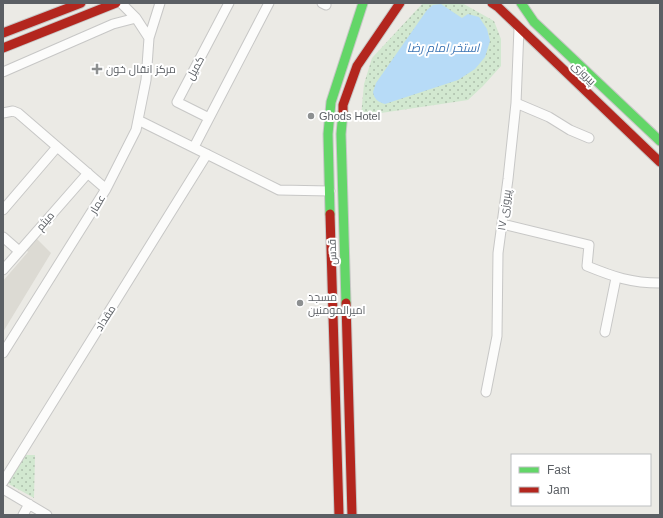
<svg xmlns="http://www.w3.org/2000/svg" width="663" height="518" font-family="Helvetica,Cairo,sans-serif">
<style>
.education{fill:#dcdad3}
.park{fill:url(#park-dots)}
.water{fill:#b7dbf7}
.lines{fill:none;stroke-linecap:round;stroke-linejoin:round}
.street-casing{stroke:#c7c7c6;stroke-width:11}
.fast-casing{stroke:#c7c7c6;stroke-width:11}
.jam-casing{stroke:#c7c7c6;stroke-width:11}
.street{stroke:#fcfcfb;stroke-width:9}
.fast{stroke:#63d668;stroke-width:9}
.jam{stroke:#b3261e;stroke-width:9}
.poi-dot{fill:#8d9091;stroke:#fff;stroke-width:1.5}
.labels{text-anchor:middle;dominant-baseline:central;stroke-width:4;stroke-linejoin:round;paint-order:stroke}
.street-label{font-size:11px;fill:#5b5f64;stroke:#fff}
.poi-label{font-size:11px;fill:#5b5f64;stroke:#fff;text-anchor:start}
.water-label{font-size:12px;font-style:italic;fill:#3b74b4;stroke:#fff}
</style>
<defs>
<pattern id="park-dots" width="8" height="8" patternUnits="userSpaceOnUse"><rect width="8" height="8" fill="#d2e8d0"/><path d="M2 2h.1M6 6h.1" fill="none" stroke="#adbfac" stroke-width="1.8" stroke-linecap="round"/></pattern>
</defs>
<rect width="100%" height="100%" fill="#ebeae5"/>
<path class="education" d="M32 234 51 253 3 332V281L28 252 22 245Z"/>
<path class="park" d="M423 3H462L494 21 501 39V66L483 86 468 100 361 116 364 84 372 58Z
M26 455H35L34 498 7 483Z"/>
<path class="water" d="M441 4 462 18 468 14 479 17 487 29 490 41 485 57 475 69 458 80 385 104C378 102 374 99 373 92L376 83 427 10 433 5Z"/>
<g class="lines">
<defs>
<path id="street" d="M121 3 136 18 149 38 160 3
M322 3 326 5
M3 72 113 24 136 18
M516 103 549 117 570 130 589 138
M3 113 13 111 18 113 106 189
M209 118 177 102 229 3
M138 120 279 190 330 191
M194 147 269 3
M3 210 57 147
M502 224 589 245 587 266C614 277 631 283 660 283
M3 237 19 251
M3 270 88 173
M605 332 616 278
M3 353 106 189 136 130 146 80 149 38
M486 392 497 336 498 253 508 179 516 103 519 28
M3 482 207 154
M3 489 47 515
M23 515 29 504"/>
<path id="fast" d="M521 3 534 22 660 141
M343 112 341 134 346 303
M330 214 328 134 331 102 363 3"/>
<path id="jam" d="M492 3 498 7 660 162
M3 33 81 3
M3 48 116 3
M343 112V105L357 66 400 3
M330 214 339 515
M346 303 352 515"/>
</defs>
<use href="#street" class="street-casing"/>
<use href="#fast" class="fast-casing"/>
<use href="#jam" class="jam-casing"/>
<use href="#street" class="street"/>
<use href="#fast" class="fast"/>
<use href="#jam" class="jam"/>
</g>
<g class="poi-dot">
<path d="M95 63h4v4h4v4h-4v4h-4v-4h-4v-4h4z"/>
<circle cx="311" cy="116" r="4"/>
<circle cx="300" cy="303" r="4"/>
</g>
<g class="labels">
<g class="street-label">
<text transform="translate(195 68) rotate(-62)">کمیل</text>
<text transform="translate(584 73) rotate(44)">پیروزی</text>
<text transform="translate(97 204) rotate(-59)">عمار</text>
<text transform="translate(504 210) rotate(-82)">پیروزی ۱۷</text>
<text transform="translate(45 221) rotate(-49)">میثم</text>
<text transform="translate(332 252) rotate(-92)">قدس</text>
<text transform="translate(105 318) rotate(-58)">مقداد</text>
</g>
<g class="poi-label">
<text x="106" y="69">مرکز انقال خون</text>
<text x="319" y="116">Ghods Hotel</text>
<text x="308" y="297">مسجد<tspan x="308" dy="13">امیرالمومنین</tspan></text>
</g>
<g class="water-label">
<text x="443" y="48">استخر امام رضا</text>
</g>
</g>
<rect width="663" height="518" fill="none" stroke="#5b5f64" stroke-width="8"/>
<rect x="511" y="454" width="140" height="52" fill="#ffffff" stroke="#bdbfc1"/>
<rect x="519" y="467" width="20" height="6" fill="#63d668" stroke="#bdbfc1"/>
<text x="547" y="474" font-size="12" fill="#5b5f64">Fast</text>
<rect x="519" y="487" width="20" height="6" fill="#b3261e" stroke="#bdbfc1"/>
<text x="547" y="494" font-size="12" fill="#5b5f64">Jam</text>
</svg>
